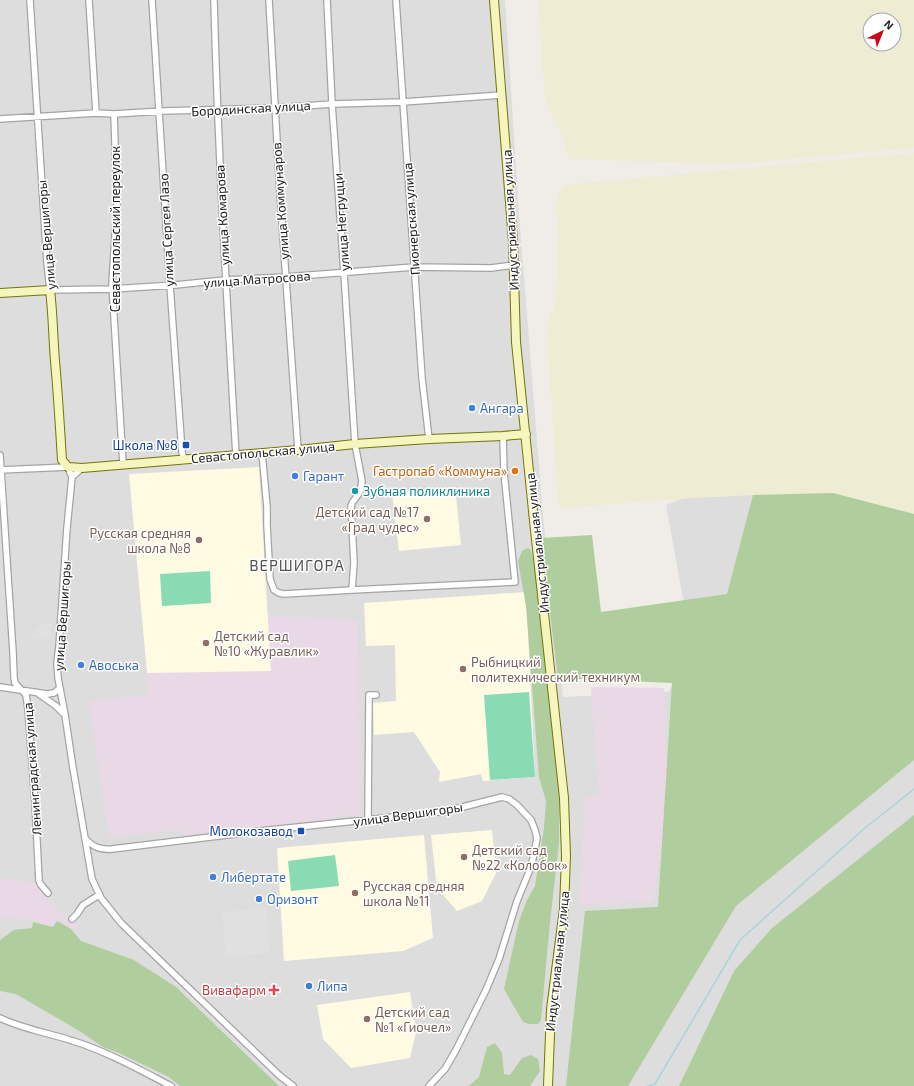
<svg xmlns="http://www.w3.org/2000/svg" width="914" height="1086" font-family="'Exo 2',sans-serif">
<style>
.residential{fill:#dedddd}
.industrial{fill:#e9d9e7}
.education{fill:#fefbe2}
.farmland{fill:#eeedd3;fill-rule:evenodd}
.forest{fill:#b0cd9e}
.pitch{fill:#89dbb4}
.parking{fill:#e0e0e0}
.lines{fill:none;stroke-linecap:round;stroke-linejoin:round}
.stream{stroke:#a9d4dc;stroke-width:1.5}
.street-casing{stroke:#a4a4a4;stroke-width:8}
.secondary-casing{stroke:#72740a;stroke-width:10}
.street{stroke:#fff;stroke-width:5.5}
.secondary{stroke:#f7f5be;stroke-width:8}
.shop-dot{fill:#3f7fe0;stroke:#fff;stroke-width:1.5}
.transit-dot{fill:#1a4fb4;stroke:#fff;stroke-width:1.5}
.food-dot{fill:#e8710a;stroke:#fff;stroke-width:1.5}
.culture-dot{fill:#0f9aa8;stroke:#fff;stroke-width:1.5}
.education-dot{fill:#8d6e63;stroke:#fff;stroke-width:1.5}
.health-dot{fill:#e0444e;stroke:#fff;stroke-width:1.5}
.labels{text-anchor:middle;dominant-baseline:central;stroke-width:3;stroke-linejoin:round;paint-order:stroke}
.street-label{font-size:13px;fill:#202020;stroke:#fff}
.shop-label{font-size:13px;fill:#366cbe;stroke:#fff;text-anchor:start}
.transit-label{font-size:13px;fill:#164399;stroke:#fff;text-anchor:end}
.food-label{font-size:13px;fill:#c56008;stroke:#fff;text-anchor:end}
.culture-label{font-size:13px;fill:#0d838f;stroke:#fff;text-anchor:start}
.education-label{font-size:13px;fill:#785e54;stroke:#fff;text-anchor:start}
.health-label{font-size:13px;fill:#be3a42;stroke:#fff;text-anchor:end}
.quarter-label{font-size:15px;letter-spacing:1px;fill:#535353;stroke:#fff}
</style>
<rect width="100%" height="100%" fill="#f0ece7"/>
<path class="residential" d="M0 0H505L520 227 543 516 563 697 668 692 693 654 666 505 690 496 750 493 914 512V1086H0Z"/>
<path class="industrial" d="M267 615 358 621 359 814 337 816 326 821 212 834 209 832 183 836 181 830 109 837 98 766 89 702 148 694 147 673 270 671Z
M591 687 664 688 668 803 653 901 579 904 585 798 599 796Z
M0 878 37 884 50 904 56 905V911L78 924 76 930 55 918 54 925 41 924 39 921 0 916Z"/>
<path class="education" d="M259 467 271 671 147 673 129 474Z
M455 487 461 545 399 551 392 493Z
M526 592 535 777 483 781 481 774 439 782 440 772 414 732 374 735 373 703 396 701 395 645 366 646 364 603Z
M492 830 496 873 482 901 457 911 437 888 431 835Z
M424 835 433 938 403 951 284 961 277 848Z
M410 992 416 1032 410 1058 351 1068 323 1039 317 1005Z"/>
<path class="farmland" d="M538 0H914V148L732 164 569 159 563 138 545 100ZM870 20H894V44H870Z
M914 153V514L833 493 753 495 678 499 560 508 556 478 547 326 555 304 558 266 559 233 556 208 558 198 563 185Z"/>
<path class="forest" d="M833 493 914 514V760L736 906 628 1086H566L585 911 658 907 672 683 558 678 541 538 592 535 601 612 727 594 753 495Z
M527 548 530 549 536 567 559 784V843L550 922 541 1020 538 1024H529L523 1022 504 989 519 921 527 900 535 886 544 827 546 801 539 777 526 606 518 561 522 551Z
M914 815V1086H679L734 971 772 928Z
M57 921 71 929 81 941 134 960 176 987 279 1086H180L169 1077 121 1054 103 1047 81 1032 16 994 0 991V940L14 930 32 928 33 922 53 927Z
M495 1043 502 1053 504 1074 510 1075 522 1058 531 1055 538 1059 540 1071 530 1086H469L479 1077 487 1047Z"/>
<path class="pitch" d="M210 571 211 603 162 606 160 574Z
M529 692 535 777 490 780 484 695Z
M335 855 339 886 291 891 288 861Z"/>
<path class="parking" d="M42 623H52L51 639 30 638Z
M266 908 270 953 226 956 222 912Z"/>
<g class="lines">
<path class="stream" d="M648 1086 655 1084 740 940 865 828 914 789"/>
<defs>
<path id="street" d="M30 0 47 263 50 290 112 289 175 285 225 280 285 277 414 267 491 268 514 265
M89 0 96 113
M152 0 170 285 182 452 184 460
M214 0C218 152 227 303 236 455
M269 0 280 194 298 450
M396 0 422 378 429 439
M114 114 117 204 112 284 123 464
M0 119 96 113 114 114 163 111 275 108 332 104 403 102 502 95
M262 453 267 507V525L270 579 274 590 279 593 284 594 352 590 354 563 351 506 352 503 360 492 362 481 355 444 344 273 332 104 327 0
M0 455 13 652 14 678 15 683 26 695 28 709 35 802 39 881 41 885 48 893
M82 468 72 477 67 528 59 646 57 663 58 678 65 715 73 768 92 879 101 898 121 923 280 1076 293 1086
M0 470 68 467 72 477
M352 590 515 582 504 472 503 436
M0 687 47 694 54 693 60 688
M39 694 56 706 65 715
M368 819 369 695H376
M85 838C92 847 100 850 112 849L269 830 423 814 447 811 502 797 509 799 517 805 531 820 535 830 537 838 534 854 531 867 517 901 499 959 486 990 456 1050 445 1069 429 1086
M72 919 77 914 83 905 99 895
M0 1018C23 1029 49 1033 73 1041 106 1051 140 1070 171 1086"/>
<path id="secondary" d="M494 0 513 241 516 342 534 521 564 798 566 856 564 909 551 1009 548 1086
M0 293 50 290C53 314 53 337 55 361 58 394 60 427 62 460L68 467 82 468 298 450 355 444 429 439 503 436 526 434"/>
</defs>
<use href="#street" class="street-casing"/>
<use href="#secondary" class="secondary-casing"/>
<use href="#street" class="street"/>
<use href="#secondary" class="secondary"/>
</g>
<g class="shop-dot">
<circle cx="472" cy="408" r="4"/>
<circle cx="295" cy="476" r="4"/>
<circle cx="81" cy="665" r="4"/>
<circle cx="213" cy="877" r="4"/>
<circle cx="259" cy="899" r="4"/>
<circle cx="309" cy="986" r="4"/>
</g>
<g class="transit-dot">
<rect x="182" y="441" width="8" height="8" rx="2"/>
<rect x="297" y="827" width="8" height="8" rx="2"/>
</g>
<circle class="food-dot" cx="515" cy="471" r="4"/>
<circle class="culture-dot" cx="355" cy="491" r="4"/>
<g class="education-dot">
<circle cx="427" cy="519" r="4"/>
<circle cx="199" cy="540" r="4"/>
<circle cx="206" cy="643" r="4"/>
<circle cx="463" cy="669" r="4"/>
<circle cx="464" cy="857" r="4"/>
<circle cx="355" cy="893" r="4"/>
<circle cx="367" cy="1019" r="4"/>
</g>
<path class="health-dot" d="M272 984h4v4h4v4h-4v4h-4v-4h-4v-4h4z"/>
<g class="labels">
<g class="street-label">
<text transform="translate(251 108) rotate(-3)">Бородинская улица</text>
<text transform="translate(280 201) rotate(-94)">улица Коммунаров</text>
<text transform="translate(222 215) rotate(-93)">улица Комарова</text>
<text transform="translate(411 219) rotate(-94)">Пионерская улица</text>
<text transform="translate(510 220) rotate(-93)">Индустриальная улица</text>
<text transform="translate(341 222) rotate(-94)">улица Негруцци</text>
<text transform="translate(115 229) rotate(-90)">Севастопольский переулок</text>
<text transform="translate(166 230) rotate(-93)">улица Сергея Лазо</text>
<text transform="translate(46 235) rotate(-95)">улица Вершигоры</text>
<text transform="translate(257 279) rotate(-4)">улица Матросова</text>
<text transform="translate(263 452) rotate(-5)">Севастопольская улица</text>
<text transform="translate(537 543) rotate(-96)">Индустриальная улица</text>
<text transform="translate(62 616) rotate(-86)">улица Вершигоры</text>
<text transform="translate(32 769) rotate(-94)">Ленинградская улица</text>
<text transform="translate(408 814) rotate(-8)">улица Вершигоры</text>
<text transform="translate(557 961) rotate(-84)">Индустриальная улица</text>
</g>
<g class="shop-label">
<text x="480" y="408">Ангара</text>
<text x="303" y="476">Гарант</text>
<text x="89" y="665">Авоська</text>
<text x="221" y="877">Либертате</text>
<text x="267" y="899">Оризонт</text>
<text x="317" y="986">Липа</text>
</g>
<g class="transit-label">
<text x="178" y="445">Школа №8</text>
<text x="293" y="831">Молокозавод</text>
</g>
<g class="food-label">
<text x="507" y="471">Гастропаб «Коммуна»</text>
</g>
<g class="culture-label">
<text x="363" y="491">Зубная поликлиника</text>
</g>
<g class="education-label">
<text x="419" y="512" text-anchor="end">Детский сад №17<tspan x="419" dy="15">«Град чудес»</tspan></text>
<text x="191" y="533" text-anchor="end">Русская средняя<tspan x="191" dy="15">школа №8</tspan></text>
<text x="214" y="636">Детский сад<tspan x="214" dy="15">№10 «Журавлик»</tspan></text>
<text x="471" y="662">Рыбницкий<tspan x="471" dy="15">политехнический техникум</tspan></text>
<text x="472" y="850">Детский сад<tspan x="472" dy="15">№22 «Колобок»</tspan></text>
<text x="363" y="886">Русская средняя<tspan x="363" dy="15">школа №11</tspan></text>
<text x="375" y="1012">Детский сад<tspan x="375" dy="15">№1 «Гиочел»</tspan></text>
</g>
<g class="health-label">
<text x="266" y="990">Вивафарм</text>
</g>
<g class="quarter-label">
<text x="297" y="565">ВЕРШИГОРА</text>
</g>
</g>
<g transform="translate(882 32) rotate(43)"><circle r="19" fill="#ffffff" stroke="#a6a6a6"/>
<path d="M0-3L7 15L0 10L-7 15Z" fill="#c70919"/>
<text y="-6" font-size="11" font-weight="bold" text-anchor="middle" fill="#202020">N</text>
</g>
</svg>
